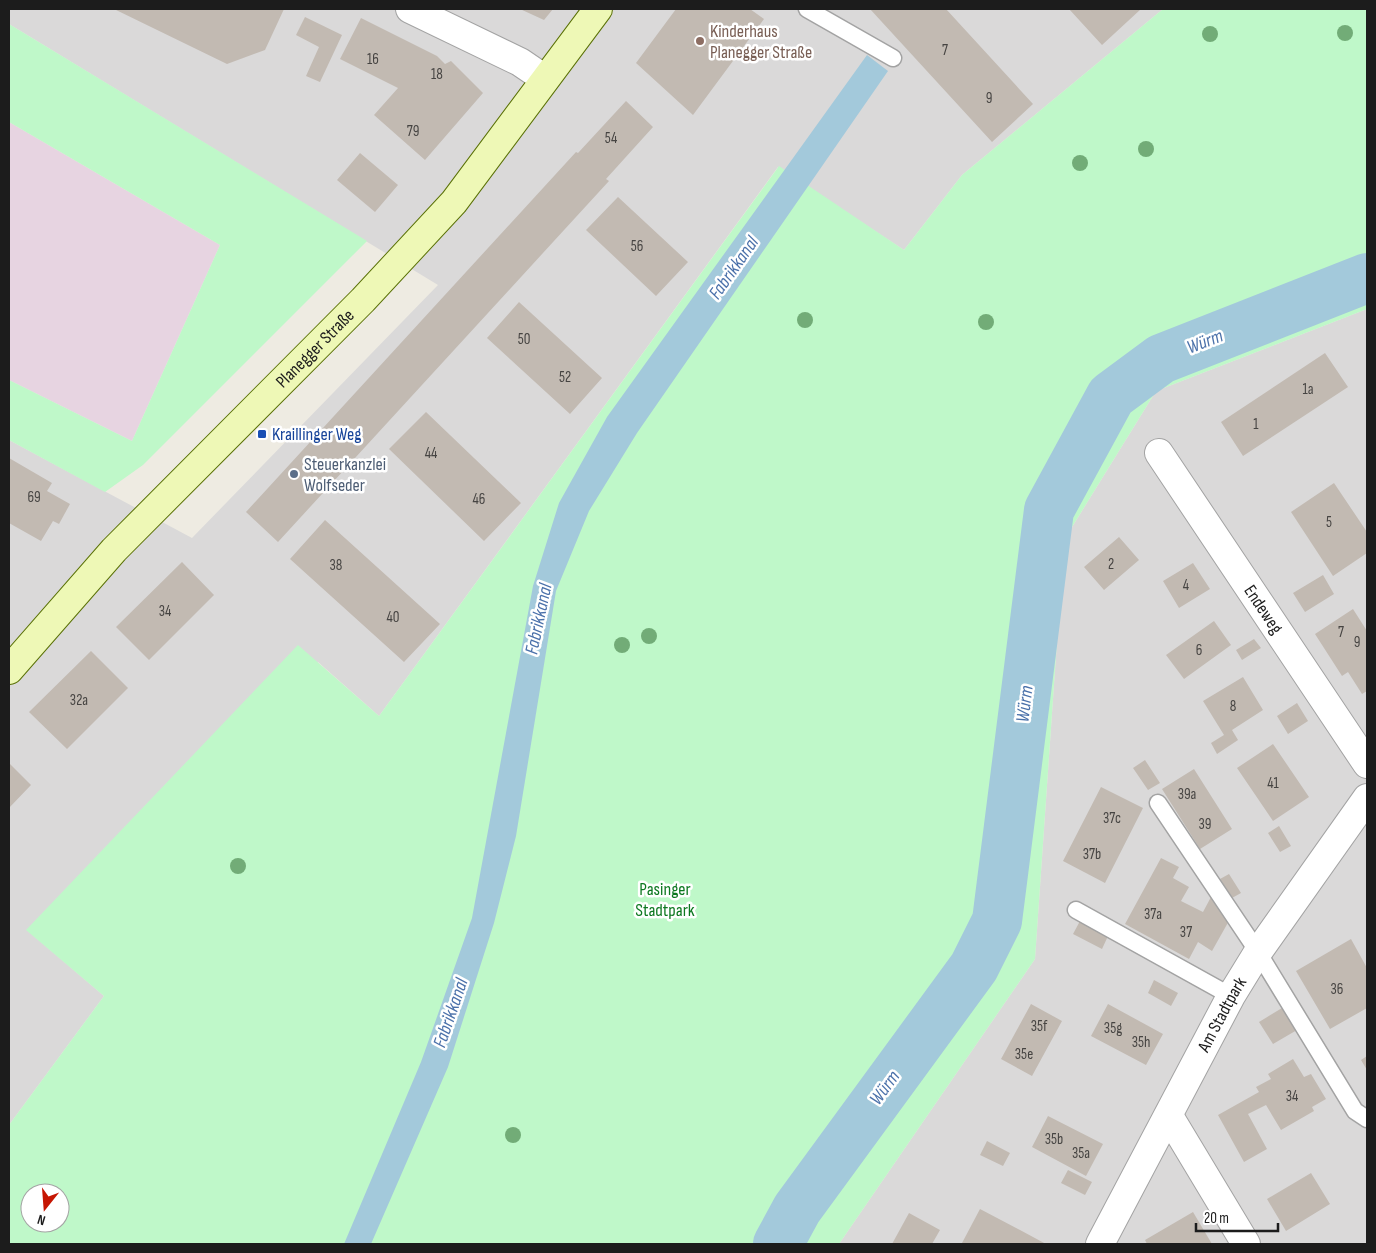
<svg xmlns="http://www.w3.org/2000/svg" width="1376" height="1253" font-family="'Sofia Sans Condensed',sans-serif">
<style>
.residential{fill:#dad9d9}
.industrial{fill:#e7d4e1}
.park{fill:#bff8c9;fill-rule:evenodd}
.water{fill:#a3c9db}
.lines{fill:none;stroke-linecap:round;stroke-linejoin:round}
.river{stroke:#a3c9db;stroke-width:50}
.building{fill:#c2bab2}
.lane-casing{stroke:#a3a3a3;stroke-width:19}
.street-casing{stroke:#a3a3a3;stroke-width:30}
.secondary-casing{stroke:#5a7106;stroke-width:30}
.lane{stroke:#fff;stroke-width:16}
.street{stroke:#fff;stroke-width:28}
.secondary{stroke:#eef8b6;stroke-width:28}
.tree{fill:#72ac77}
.education-dot{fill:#8d6e63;stroke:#fff;stroke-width:2}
.transit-dot{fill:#1a4fb4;stroke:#fff;stroke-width:2}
.service-dot{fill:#5c6f8a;stroke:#fff;stroke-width:2}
.labels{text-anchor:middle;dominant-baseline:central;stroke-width:5;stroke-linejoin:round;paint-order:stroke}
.number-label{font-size:15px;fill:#464442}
.education-label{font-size:18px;fill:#785e54;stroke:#fff;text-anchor:start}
.street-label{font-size:18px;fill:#1c1c1c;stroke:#fff}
.transit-label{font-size:18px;fill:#164399;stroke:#fff;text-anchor:start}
.service-label{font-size:18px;fill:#4e5e75;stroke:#fff;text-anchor:start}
.park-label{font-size:18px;fill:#0d7820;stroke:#fff}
.water-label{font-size:19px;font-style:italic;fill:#4b71aa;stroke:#fff}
</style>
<rect width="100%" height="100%" fill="#eeebe2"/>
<path class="residential" d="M9 9H1163L962 175 904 250 778 167 379 716 318 662 27 930 104 996 9 1125V440L192 538 438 285 9 24Z
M1367 309V1244H839L1035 959 1064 540 1156 391Z"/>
<path class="industrial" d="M9 122 220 245 132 441 9 380Z"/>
<path class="park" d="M1163 9H1367V309L1156 391 1064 540 1035 959 839 1244H9V1125L104 996 26 930 298 645 379 716 779 166 904 250 962 175ZM30 1193H60V1223H30Z
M9 24 367 241 143 465 105 492 9 440V380L132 441 220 245 9 122Z"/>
<path class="water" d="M867 55 888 71 637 433 589 511 556 591 516 836 494 923 448 1067 371 1244H344L421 1062 472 918 533 586 559 503 607 417Z"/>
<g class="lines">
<path class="river" d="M778 1244 797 1209 974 967 997 921 1049 510 1111 396 1161 359 1367 278"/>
</g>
<path class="building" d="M114 9H284L265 50 227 64Z
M520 9H553L544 20Z
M676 9H750L764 19 693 115 636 63Z
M870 9H946L1033 104 992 142Z
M1069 9H1141L1102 45Z
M305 17 342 35 320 82 306 76 319 47 296 35Z
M361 18 437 56 445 64 451 61 483 93 425 160 374 115 398 88 340 59Z
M626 101 653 127 606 179 609 181 278 542 246 512 576 152 578 153Z
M360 153 398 185 375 212 337 180Z
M618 197 688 262 656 296 586 230Z
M519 302 602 378 570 414 487 338Z
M1325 353 1348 387 1243 456 1221 422Z
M426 412 521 503 484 541 389 449Z
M9 458 52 483 47 491 70 504 59 524 53 521 41 541 9 523Z
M1334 483 1367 532V553L1333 576 1291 512Z
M325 520 440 624 404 662 290 559Z
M1119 537 1139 560 1104 590 1084 567Z
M182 562 214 595 149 660 116 627Z
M1193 563 1210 589 1179 608 1163 581Z
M1323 575 1334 594 1305 612 1293 593Z
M1353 609 1367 631V691L1362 694 1348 672 1342 676 1315 634Z
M1214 621 1231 645 1184 679 1166 655Z
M1254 639 1261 648 1242 660 1236 650Z
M91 651 128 688 67 749 29 712Z
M1243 677 1263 710 1232 730 1238 740 1217 754 1211 743 1224 735 1203 701Z
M1297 703 1308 721 1288 734 1277 716Z
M1273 744 1309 797 1273 821 1237 768Z
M1145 760 1160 783 1148 790 1133 768Z
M9 763 31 785 9 808Z
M1194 769 1232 829 1200 849 1162 789Z
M1101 787 1143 808 1105 883 1063 861Z
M1279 826 1291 846 1280 852 1268 833Z
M1161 858 1179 867 1173 878 1189 887 1181 901 1203 912 1211 897 1230 919 1212 951 1198 942 1189 959 1125 924Z
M1229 874 1241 893 1232 898 1220 879Z
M1080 921 1108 936 1102 949 1073 934Z
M1351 939 1367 968V1008L1330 1029 1296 971Z
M1154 980 1178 993 1171 1006 1148 993Z
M1031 1004 1062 1021 1032 1076 1001 1059Z
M1108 1004 1163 1034 1146 1065 1091 1036Z
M1282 1008 1297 1030 1273 1044 1259 1022Z
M1367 1056V1070L1361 1060Z
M1293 1059 1304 1077 1311 1074 1326 1099 1312 1107 1314 1111 1281 1130 1266 1105 1248 1114 1267 1149 1244 1162 1218 1115 1259 1092 1256 1087 1271 1079 1268 1074Z
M1048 1116 1103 1144 1086 1176 1032 1147Z
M987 1141 1010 1153 1003 1166 980 1155Z
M1068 1170 1092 1182 1085 1195 1061 1183Z
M1311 1173 1330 1204 1286 1231 1267 1199Z
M980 1209 1020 1230 1046 1244 962 1243Z
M1193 1212 1212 1244H1147L1145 1240Z
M909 1213 940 1230 932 1244H892Z"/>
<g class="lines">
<defs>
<path id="lane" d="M807 9 893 58
M1158 803 1258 952 1355 1111 1367 1119
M1076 910 1231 996"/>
<g id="street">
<path d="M410 9 520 62 545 79"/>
<path id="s1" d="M1159 453 1367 764"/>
<path d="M1169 1116 1246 1244"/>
<path id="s2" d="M1100 1244 1231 996 1258 952 1367 798"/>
</g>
<g id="secondary">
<path id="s3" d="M9 670 114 550 363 300 454 202 598 9"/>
</g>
</defs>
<use href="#lane" class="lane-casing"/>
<use href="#street" class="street-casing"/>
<use href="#secondary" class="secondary-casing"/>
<use href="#lane" class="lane"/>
<use href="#street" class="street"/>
<use href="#secondary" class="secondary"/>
</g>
<g class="tree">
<circle cx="1345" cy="33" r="8"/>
<circle cx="1210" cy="34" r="8"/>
<circle cx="1146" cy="149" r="8"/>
<circle cx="1080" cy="163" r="8"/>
<circle cx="805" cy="320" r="8"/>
<circle cx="986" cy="322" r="8"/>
<circle cx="649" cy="636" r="8"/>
<circle cx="622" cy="645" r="8"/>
<circle cx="238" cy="866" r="8"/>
<circle cx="513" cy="1135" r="8"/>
</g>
<circle class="education-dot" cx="700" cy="41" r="5"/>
<rect class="transit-dot" x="257" y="429" width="10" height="10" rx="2.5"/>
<circle class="service-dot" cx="294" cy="474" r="5"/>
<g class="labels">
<g class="number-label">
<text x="945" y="50">7</text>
<text x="373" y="59">16</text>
<text x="437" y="74">18</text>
<text x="989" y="98">9</text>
<text x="413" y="131">79</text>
<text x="611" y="138">54</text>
<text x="637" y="246">56</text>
<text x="524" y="339">50</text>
<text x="565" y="377">52</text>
<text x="1308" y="389">1a</text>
<text x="1256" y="424">1</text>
<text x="431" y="453">44</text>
<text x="34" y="497">69</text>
<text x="479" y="499">46</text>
<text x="1329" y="522">5</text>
<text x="1111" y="564">2</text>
<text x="336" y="565">38</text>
<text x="1186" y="585">4</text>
<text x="165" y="611">34</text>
<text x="393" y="617">40</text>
<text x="1341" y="632">7</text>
<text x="1357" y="642">9</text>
<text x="1199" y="650">6</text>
<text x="79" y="700">32a</text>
<text x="1233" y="706">8</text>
<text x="1273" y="783">41</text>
<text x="1187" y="794">39a</text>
<text x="1112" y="818">37c</text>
<text x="1205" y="824">39</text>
<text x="1092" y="854">37b</text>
<text x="1153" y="914">37a</text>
<text x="1186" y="932">37</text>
<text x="1337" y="989">36</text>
<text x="1039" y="1026">35f</text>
<text x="1113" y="1028">35g</text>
<text x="1141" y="1042">35h</text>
<text x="1024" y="1054">35e</text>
<text x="1292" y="1096">34</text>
<text x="1054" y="1139">35b</text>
<text x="1081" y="1153">35a</text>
</g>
<g class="education-label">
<text x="710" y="31">Kinderhaus<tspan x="710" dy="21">Planegger Straße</tspan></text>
</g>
<g class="street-label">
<text stroke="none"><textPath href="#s3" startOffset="444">Planegger Straße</textPath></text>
<text stroke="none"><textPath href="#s1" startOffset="188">Endeweg</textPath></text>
<text stroke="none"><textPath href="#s2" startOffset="260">Am Stadtpark</textPath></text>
</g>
<g class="transit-label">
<text x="272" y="434">Kraillinger Weg</text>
</g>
<g class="service-label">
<text x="304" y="464">Steuerkanzlei<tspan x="304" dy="21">Wolfseder</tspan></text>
</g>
<g class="park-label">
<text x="665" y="889">Pasinger<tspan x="665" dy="21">Stadtpark</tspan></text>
</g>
<g class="water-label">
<text transform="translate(734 268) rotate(-55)">Fabrikkanal</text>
<text transform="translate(1205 342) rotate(-21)">Würm</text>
<text transform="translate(539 619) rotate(-78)">Fabrikkanal</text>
<text transform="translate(1025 704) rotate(-83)">Würm</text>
<text transform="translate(451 1013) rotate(-71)">Fabrikkanal</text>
<text transform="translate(885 1088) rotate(-54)">Würm</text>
</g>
</g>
<rect width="1376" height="1253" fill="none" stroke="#1c1c1c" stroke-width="20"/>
<g transform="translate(45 1208) rotate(197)"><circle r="24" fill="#ffffff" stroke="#a4a4a4"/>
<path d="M0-4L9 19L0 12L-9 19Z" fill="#c61603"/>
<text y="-8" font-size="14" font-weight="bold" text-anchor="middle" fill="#1c1c1c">N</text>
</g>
<path d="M1196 1223v8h82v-8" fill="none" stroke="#1c1c1c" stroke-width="2.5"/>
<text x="1204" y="1223" font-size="15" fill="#1c1c1c" stroke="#ffffff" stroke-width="4" paint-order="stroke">20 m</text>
</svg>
